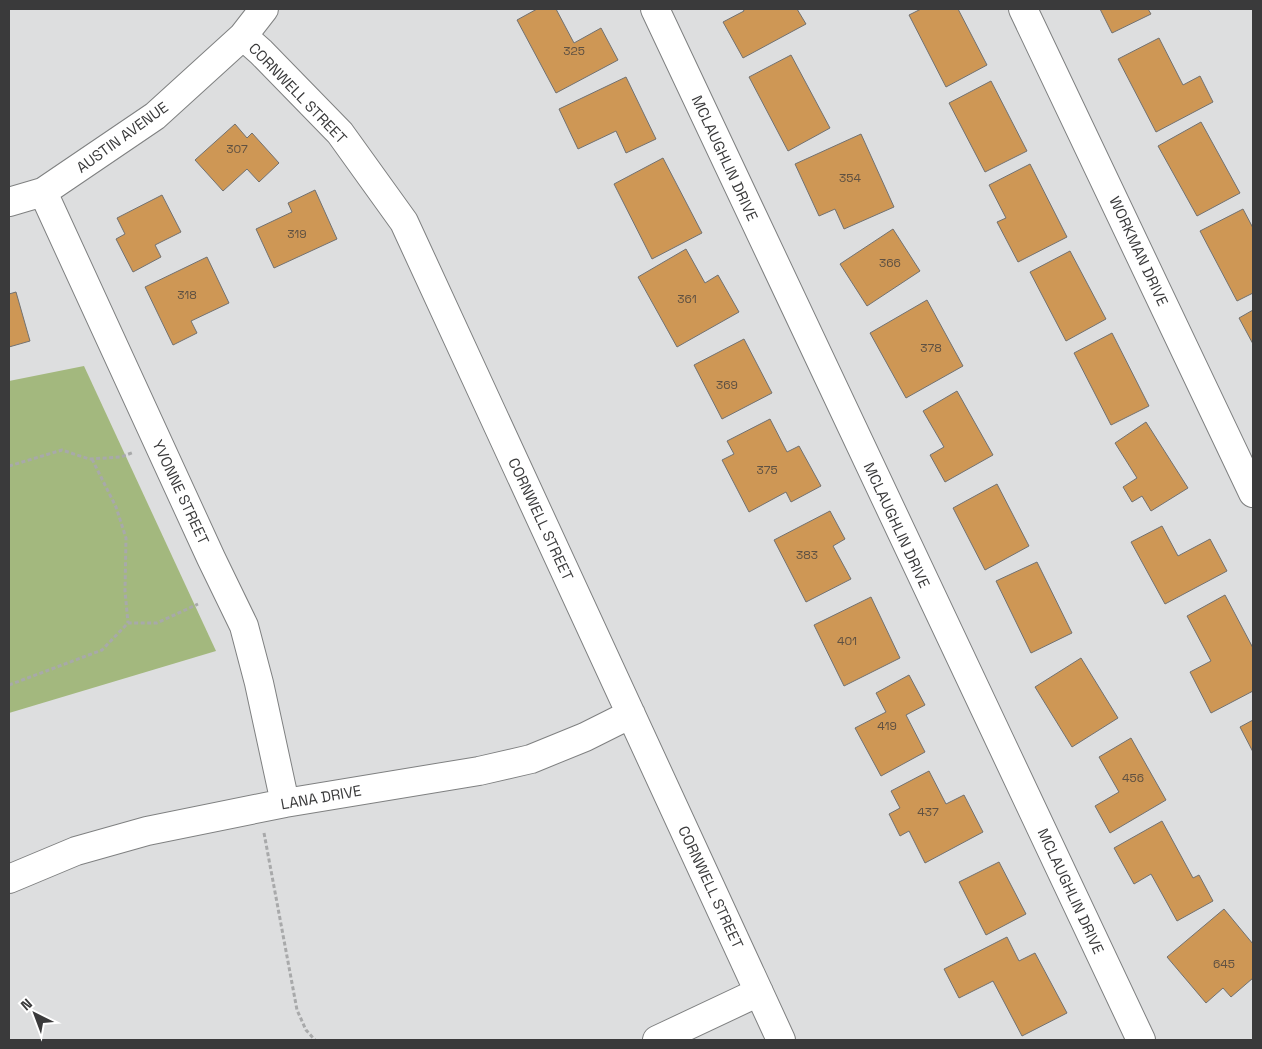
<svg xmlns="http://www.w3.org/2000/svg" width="1262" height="1049" font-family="'Space Grotesk',sans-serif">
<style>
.park{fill:#a3b87e}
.building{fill:#ce9755;stroke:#727170}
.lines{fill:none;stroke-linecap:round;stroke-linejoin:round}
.minor-casing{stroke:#7f8081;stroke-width:30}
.path{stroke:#a8a9aa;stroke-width:3;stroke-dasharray:4 2.5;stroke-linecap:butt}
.minor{stroke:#fff;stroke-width:28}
.labels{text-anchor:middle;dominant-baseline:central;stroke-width:5;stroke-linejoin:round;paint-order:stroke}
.number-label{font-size:12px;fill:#5f5142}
.street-label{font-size:15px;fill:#3a3a3b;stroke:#fff}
</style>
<rect width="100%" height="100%" fill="#dddedf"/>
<path class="park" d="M84 366 216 651 9 713V381Z"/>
<path class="building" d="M537 9H556L574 43 601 28 618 60 556 93 517 20Z
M743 9H797L806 24 743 58 723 22 744 11Z
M921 9H958L987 65 946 87 909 15Z
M1100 9H1148L1151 14 1112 33Z
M1159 38 1183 85 1200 76 1213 102 1156 132 1118 59Z
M791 55 830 128 788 151 749 77Z
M626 77 656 139 626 153 616 131 578 149 559 109Z
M991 81 1027 151 985 172 949 103Z
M1201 122 1240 193 1197 216 1158 146Z
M235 124 247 138 252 133 279 163 259 182 247 169 223 191 195 160Z
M861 134 894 207 844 229 835 209 819 216 795 164Z
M663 158 702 233 652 259 614 184Z
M1030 164 1067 237 1018 262 997 222 1006 218 989 185Z
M315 190 337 239 274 268 256 229 292 212 288 203Z
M162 195 181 232 155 245 161 257 133 272 116 239 125 234 117 218Z
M1243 209 1253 228V293L1237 301 1200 231Z
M893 229 920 271 867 306 840 264Z
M686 249 705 283 718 275 739 312 677 347 638 277Z
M1070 251 1106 319 1066 341 1030 272Z
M207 257 229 303 191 321 197 333 173 345 145 287Z
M16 292 30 341 9 347V294Z
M927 300 963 366 906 398 870 333Z
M1253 310V344L1239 318Z
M1112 333 1149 406 1111 425 1074 353Z
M744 339 772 393 722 419 694 365Z
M957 391 993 455 945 482 930 455 944 447 923 411Z
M770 419 787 452 799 446 821 486 791 502 786 492 749 512 722 460 734 454 727 441Z
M1146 422 1188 488 1151 511 1142 496 1132 502 1123 487 1137 478 1115 443Z
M997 484 1029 546 985 570 953 508Z
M830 511 845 539 833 546 851 579 806 602 774 540Z
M1162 526 1178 556 1210 539 1227 571 1165 604 1131 542Z
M1037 562 1072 633 1031 653 996 581Z
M1225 595 1253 648V691L1211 713 1190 672 1211 661 1187 616Z
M871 597 900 658 844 686 814 625Z
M1081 658 1118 718 1072 747 1035 687Z
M909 675 925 705 906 715 925 752 881 776 855 728 886 712 876 693Z
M1253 720V752L1240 727Z
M1131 738 1166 800 1110 833 1095 806 1119 792 1099 757Z
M929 771 946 804 964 795 983 832 925 863 909 831 900 836 889 814 900 808 891 791Z
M1162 821 1193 878 1199 875 1213 901 1177 921 1151 874 1134 884 1114 848Z
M999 862 1026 914 986 935 959 882Z
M1224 909 1253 944V978L1231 997 1223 988 1206 1003 1167 957Z
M1007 937 1019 961 1035 953 1067 1013 1022 1036 993 981 959 998 944 969Z"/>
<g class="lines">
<defs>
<path id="minor" d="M655 9 1141 1040
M1023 9 1253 493
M243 36 261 52 340 133 404 222 781 1040
M43 192 211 558 244 626 259 683 285 803
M9 202 43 192 155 116 243 36 264 9
M9 879 76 851 147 831 285 803 479 771 531 759 585 737 631 714
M657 1040 759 992"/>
</defs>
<use href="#minor" class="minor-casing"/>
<path class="path" d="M92 459 116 507 126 538 125 591 128 623
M9 466 62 450 89 459 121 457 134 452
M9 685 102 650 128 623H157L198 604
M264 833 297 1010 306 1030 315 1040"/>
<use href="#minor" class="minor"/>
</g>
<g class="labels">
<g class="number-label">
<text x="574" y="51">325</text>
<text x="237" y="149">307</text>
<text x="850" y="178">354</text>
<text x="297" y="234">319</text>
<text x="890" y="263">366</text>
<text x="187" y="295">318</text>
<text x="687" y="299">361</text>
<text x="931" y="348">378</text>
<text x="727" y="385">369</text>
<text x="767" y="470">375</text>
<text x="807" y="555">383</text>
<text x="847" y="641">401</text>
<text x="887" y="726">419</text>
<text x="1133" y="778">456</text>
<text x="928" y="812">437</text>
<text x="1224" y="964">645</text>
</g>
<g class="street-label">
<text transform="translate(298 93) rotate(46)">CORNWELL STREET</text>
<text transform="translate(122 137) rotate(-36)">AUSTIN AVENUE</text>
<text transform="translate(725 158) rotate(65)">MCLAUGHLIN DRIVE</text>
<text transform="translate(1139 251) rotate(65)">WORKMAN DRIVE</text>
<text transform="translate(181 492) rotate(65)">YVONNE STREET</text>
<text transform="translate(541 519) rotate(65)">CORNWELL STREET</text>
<text transform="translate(897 525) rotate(65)">MCLAUGHLIN DRIVE</text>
<text transform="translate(321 797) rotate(-10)">LANA DRIVE</text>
<text transform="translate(711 887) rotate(65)">CORNWELL STREET</text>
<text transform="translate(1071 891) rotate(65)">MCLAUGHLIN DRIVE</text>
</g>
</g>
<rect width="1262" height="1049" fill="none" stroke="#3a3a3b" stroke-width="20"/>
<g transform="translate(35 1014) rotate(318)" stroke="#ffffff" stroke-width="4" paint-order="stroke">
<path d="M0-4L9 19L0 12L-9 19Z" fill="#3a3a3b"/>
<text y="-8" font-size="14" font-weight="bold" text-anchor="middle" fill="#3a3a3b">N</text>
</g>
</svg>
